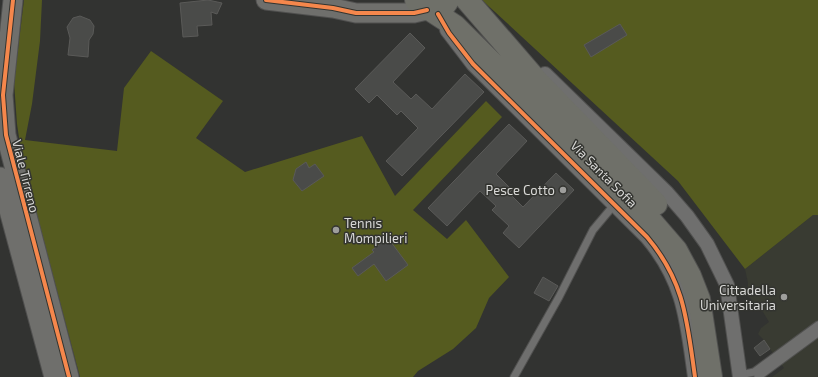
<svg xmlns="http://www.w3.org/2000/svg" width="818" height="377" font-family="'Exo 2',sans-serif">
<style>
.built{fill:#393b32}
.green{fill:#555b1f}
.building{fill:#4a4b49;stroke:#5a5a58}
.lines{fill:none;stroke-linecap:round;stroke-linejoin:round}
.lane-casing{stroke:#50504f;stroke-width:9}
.street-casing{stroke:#50504f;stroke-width:16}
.secondary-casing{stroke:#50504f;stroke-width:21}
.primary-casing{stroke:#50504f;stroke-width:24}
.lane{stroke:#6f6f6e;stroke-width:7}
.street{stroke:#6f6f6e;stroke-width:14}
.secondary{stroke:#6f6f6c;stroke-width:19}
.primary{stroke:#6f7069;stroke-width:22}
.cycleway-casing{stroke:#333430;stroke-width:6}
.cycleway{stroke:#f5874c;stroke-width:4}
.poi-dot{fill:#9e9e9c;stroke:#333430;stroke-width:1.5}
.labels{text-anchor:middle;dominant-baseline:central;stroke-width:3;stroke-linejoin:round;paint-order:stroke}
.street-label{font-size:13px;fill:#d8d8d6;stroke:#333430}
.poi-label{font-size:13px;fill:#d8d8d6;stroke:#333430;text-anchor:end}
</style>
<rect width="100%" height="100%" fill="#323331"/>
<path class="built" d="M813 215H818V377H772L784 368 770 349 760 356 754 348 764 340 758 334 761 328 769 322 763 312 754 309 751 299 747 295 748 283 745 269Z"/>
<path class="green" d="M24 0H42L40 41 32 104 25 140 117 151 124 88 151 51 223 101 196 138 245 172 362 136 395 196 486 101 502 117 413 210 447 239 466 220 509 277 489 298 476 328 453 349 418 371 413 377H80L23 164 17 124 14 82Z
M482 0H818V215H813L745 269 678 181Z"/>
<path class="building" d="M208 0 222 3 217 14 211 12 212 25 197 26 198 36 183 37 180 3Z
M80 16 90 20 94 26 93 34 89 40 88 57 68 55 70 38 67 27 73 18Z
M620 24 627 35 591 57 584 45Z
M410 33 425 48 393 82 411 99 416 94 432 109 465 74 484 92 402 176 386 161 418 128 401 111 397 115 377 95 369 103 355 89Z
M509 124 527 141 496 174 512 190 509 193 523 207 556 173 574 190 519 248 503 233 509 226 492 210 496 206 480 191 447 226 428 208Z
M306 162 309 168 315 164 324 176 302 191 293 180 296 169Z
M388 238 408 265 386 281 374 264 358 276 352 268 374 252 372 250Z
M543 277 558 286 549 301 534 293Z
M764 340 770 349 760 356 754 348Z"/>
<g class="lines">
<defs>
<path id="lane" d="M740 375 754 372 818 325
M514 377 559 297 593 230 614 205
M758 377 818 333"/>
<path id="street" d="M447 30 473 64 647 237C685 282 687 321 695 377
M545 74 667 193 687 216 707 244 727 285 740 377"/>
<path id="secondary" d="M13 0 3 95 6 135 69 377
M266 0 333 8 356 13H414L427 10
M0 177 54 377"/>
<path id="primary" d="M416 0C424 13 441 14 448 0
M467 0 537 81 656 204
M432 11 455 26 644 213 676 250 690 276 699 299 711 377"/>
</defs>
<use href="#lane" class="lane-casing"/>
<use href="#street" class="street-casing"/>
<use href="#secondary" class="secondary-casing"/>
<use href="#primary" class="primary-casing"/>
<use href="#lane" class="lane"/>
<use href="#street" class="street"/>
<use href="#secondary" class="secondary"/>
<use href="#primary" class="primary"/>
<defs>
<path id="cycleway" d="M13 0 3 95 6 135 69 377
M266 0 333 8 356 13H414L427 10
M438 14 449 33 473 64 647 237C685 282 687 321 695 377"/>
</defs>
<use href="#cycleway" class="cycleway-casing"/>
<use href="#cycleway" class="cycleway"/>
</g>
<g class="poi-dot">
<circle cx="563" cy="190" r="4"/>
<circle cx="336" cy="230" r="4"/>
<circle cx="784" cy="297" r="4"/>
</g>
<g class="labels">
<g class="street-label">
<text transform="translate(604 174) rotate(45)">Via Santa Sofia</text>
<text transform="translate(26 176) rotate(76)">Viale Tirreno</text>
</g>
<g class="poi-label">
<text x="555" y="190">Pesce Cotto</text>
<text x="344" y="223" text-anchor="start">Tennis<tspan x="344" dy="15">Mompilieri</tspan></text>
<text x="776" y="290">Cittadella<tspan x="776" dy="15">Universitaria</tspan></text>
</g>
</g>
</svg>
